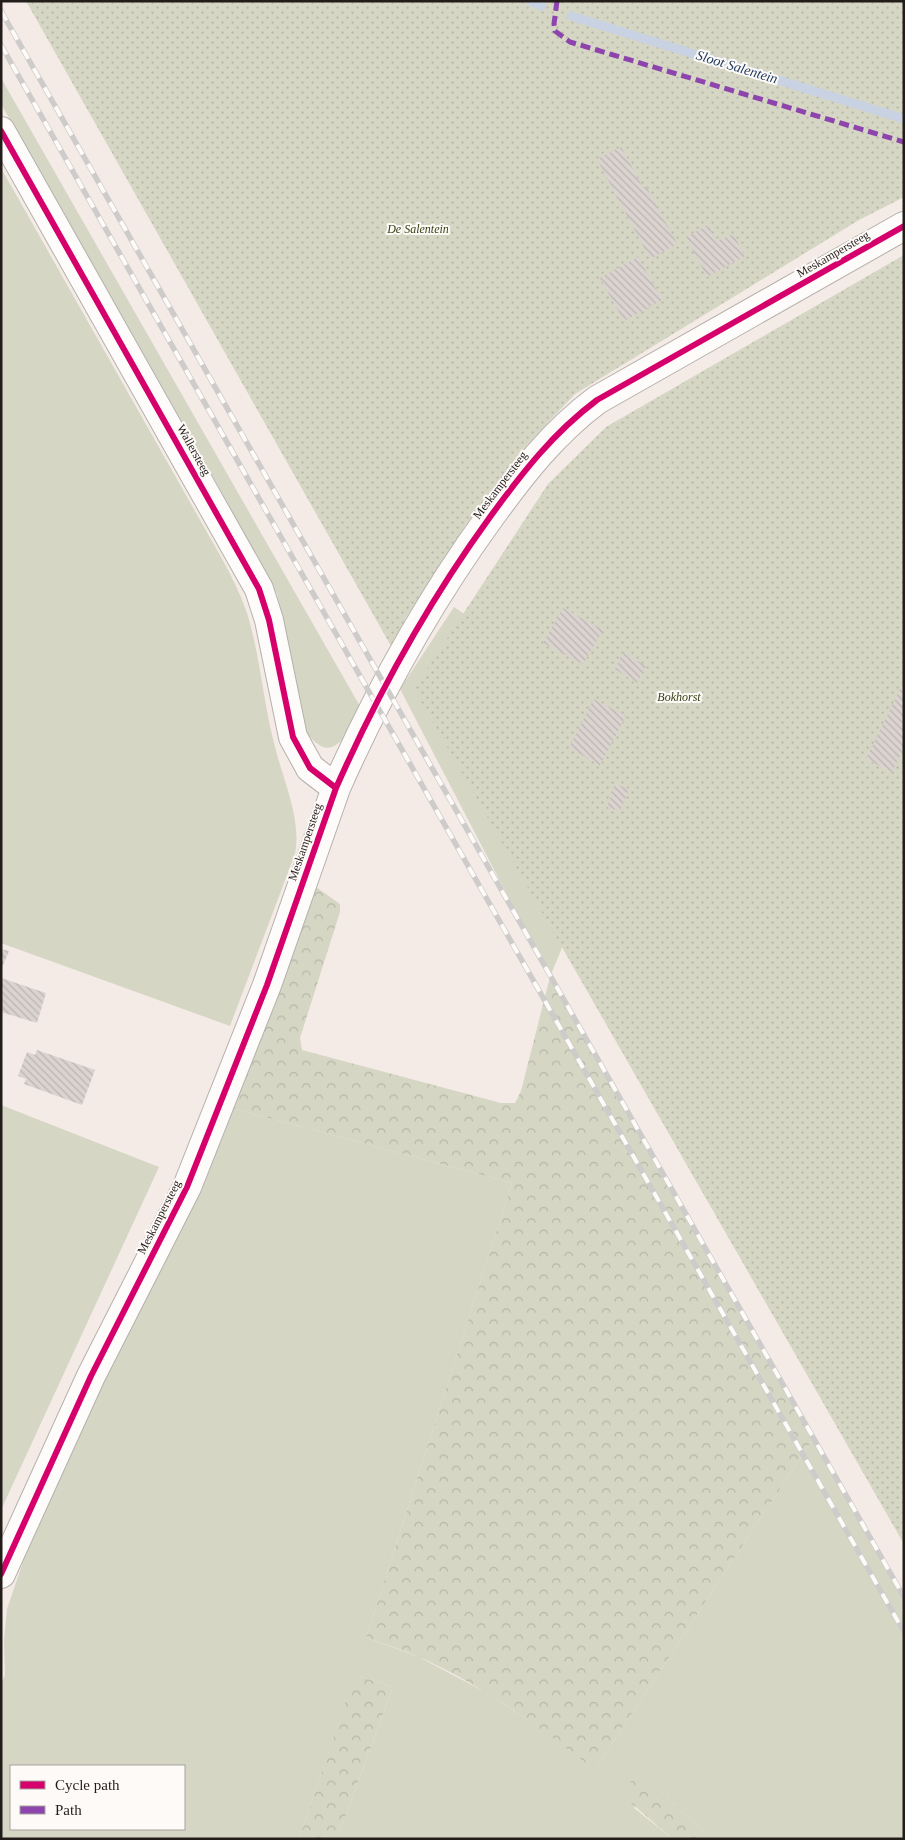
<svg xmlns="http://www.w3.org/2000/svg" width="905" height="1840" font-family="'Times New Roman',serif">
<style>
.grass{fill:#d5d6c4;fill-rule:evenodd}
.forest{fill:url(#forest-crowns)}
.park{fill:url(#park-dots)}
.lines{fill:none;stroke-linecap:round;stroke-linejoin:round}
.stream{stroke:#c9d2e2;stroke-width:9}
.building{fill:url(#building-back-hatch)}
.minor-casing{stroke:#b6b0ab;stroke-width:30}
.minor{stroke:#fdfcfb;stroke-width:28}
.rail-casing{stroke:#ceccca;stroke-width:5.5}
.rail{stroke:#fdfaf8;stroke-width:4;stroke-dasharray:11;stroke-linecap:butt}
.quiet{stroke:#8e44ad;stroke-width:5;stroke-dasharray:10 5;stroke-linecap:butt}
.cycleway-casing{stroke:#fdfaf8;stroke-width:9}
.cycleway{stroke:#d6006c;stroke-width:6}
.labels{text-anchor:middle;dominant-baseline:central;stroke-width:4;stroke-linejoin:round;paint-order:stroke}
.park-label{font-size:12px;font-style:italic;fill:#374112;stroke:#fdfaf8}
.street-label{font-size:12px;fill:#231d1a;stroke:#fdfaf8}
.water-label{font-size:14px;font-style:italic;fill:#203b5f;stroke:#fdfaf8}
</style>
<defs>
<pattern id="forest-crowns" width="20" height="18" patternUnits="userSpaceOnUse" patternTransform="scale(1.25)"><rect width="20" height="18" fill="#d5d6c4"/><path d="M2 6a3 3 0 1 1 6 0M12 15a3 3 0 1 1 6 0" fill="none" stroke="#b7b7a8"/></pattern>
<pattern id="park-dots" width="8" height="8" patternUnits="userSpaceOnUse" patternTransform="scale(1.25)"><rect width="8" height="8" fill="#d5d6c4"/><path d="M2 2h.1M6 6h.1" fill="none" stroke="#b7b7a8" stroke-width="1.8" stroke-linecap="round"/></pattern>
<pattern id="building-back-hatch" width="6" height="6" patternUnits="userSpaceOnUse" patternTransform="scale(1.25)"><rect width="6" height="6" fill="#dad3cf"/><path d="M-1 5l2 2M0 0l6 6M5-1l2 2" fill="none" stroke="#bbb5b1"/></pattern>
</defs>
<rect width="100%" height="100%" fill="#f4ebe6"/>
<path class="grass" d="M1 78 361 708C348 733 332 770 305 730L277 594 215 480 1 104Z
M1 168 221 557C231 575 240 593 247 613 260 655 263 700 274 743 282 778 302 818 295 854L230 1026 1 943Z
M454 607 612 715 620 806 550 977 400 689Z
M1 1105 159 1167 1 1510Z
M228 1107 512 1183 366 1638 417 1656 487 1693 597 1766 813 1439 904 1599V1839H711L661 1792 641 1780 634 1808 673 1839H337L393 1687 359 1676 353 1681 299 1839H1V1684L5 1675 4 1640 7 1609 38 1518ZM11 1766H184V1829H11Z"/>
<path class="forest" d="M316 887 340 904V912L300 1038 302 1050 501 1103H515L521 1091 550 977 813 1439 597 1766 591 1767C537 1725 480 1684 417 1656 401 1649 383 1644 366 1638L512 1183 228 1107Z
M359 1676 393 1687 337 1839H299L353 1680Z
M642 1780 661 1792 711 1839H673L625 1798 631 1781Z"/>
<path class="park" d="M26 1H904V197L859 220 575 394 523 449 497 482 465 526 407 616 391 646Z
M904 255V1544L414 689 548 484 606 427Z"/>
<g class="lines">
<path class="stream" d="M530 1 542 6
M571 16 904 119"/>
</g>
<path class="building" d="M621 147 643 188 646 186 677 244 650 259 597 159Z
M708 225 717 241 733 234 745 256 707 277 686 237Z
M638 257 662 300 624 321 600 278Z
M563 608 603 630 583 664 543 643Z
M623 652 646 666 637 683 615 669Z
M904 681V748L892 772 866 759Z
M594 699 626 716 600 765 569 748Z
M615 784 629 789 620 811 607 807Z
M1 949 9 951 1 970Z
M1 978 46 993 37 1023 1 1012Z
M37 1050 95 1070 82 1105 24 1084 26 1079 18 1076 27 1052 35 1055Z"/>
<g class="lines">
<defs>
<path id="minor" d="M1 131 259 589 269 620 293 737 310 768 336 788
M1 1574 91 1376 187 1187 267 985 336 788C378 693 429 601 490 517 522 473 553 433 597 400L904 226"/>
</defs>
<use href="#minor" class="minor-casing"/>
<use href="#minor" class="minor"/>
<defs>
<path id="rail" d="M1 11 904 1597
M1 45 904 1632"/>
</defs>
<use href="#rail" class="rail-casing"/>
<use href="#rail" class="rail"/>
<path class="quiet" d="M557 1 554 24 555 31 570 42 904 142"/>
<defs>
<path id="cycleway" d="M1 131 259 589 269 620 293 737 310 768 336 788
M1 1574 91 1376 187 1187 267 985 336 788C378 693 429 601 490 517 522 473 553 433 597 400L904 226"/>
</defs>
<use href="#cycleway" class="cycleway-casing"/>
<use href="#cycleway" class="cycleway"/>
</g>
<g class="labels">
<g class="park-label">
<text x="418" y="229">De Salentein</text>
<text x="679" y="697">Bokhorst</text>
</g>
<g class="street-label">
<text transform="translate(833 254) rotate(-30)">Meskampersteeg</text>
<text transform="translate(194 450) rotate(61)">Wallersteeg</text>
<text transform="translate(500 485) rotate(-53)">Meskampersteeg</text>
<text transform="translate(305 842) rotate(-71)">Meskampersteeg</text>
<text transform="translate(159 1217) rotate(-63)">Meskampersteeg</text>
</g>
<g class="water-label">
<text transform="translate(737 67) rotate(17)">Sloot Salentein</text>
</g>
</g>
<rect width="905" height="1840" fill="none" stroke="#231d1a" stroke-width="5"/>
<rect x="10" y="1765" width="175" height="65" fill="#fdfaf8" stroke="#a6a29f"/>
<rect x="20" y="1781" width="25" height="8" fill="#d6006c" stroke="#a6a29f"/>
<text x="55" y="1790" font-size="15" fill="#231d1a">Cycle path</text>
<rect x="20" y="1806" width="25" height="8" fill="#8e44ad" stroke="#a6a29f"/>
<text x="55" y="1815" font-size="15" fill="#231d1a">Path</text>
</svg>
